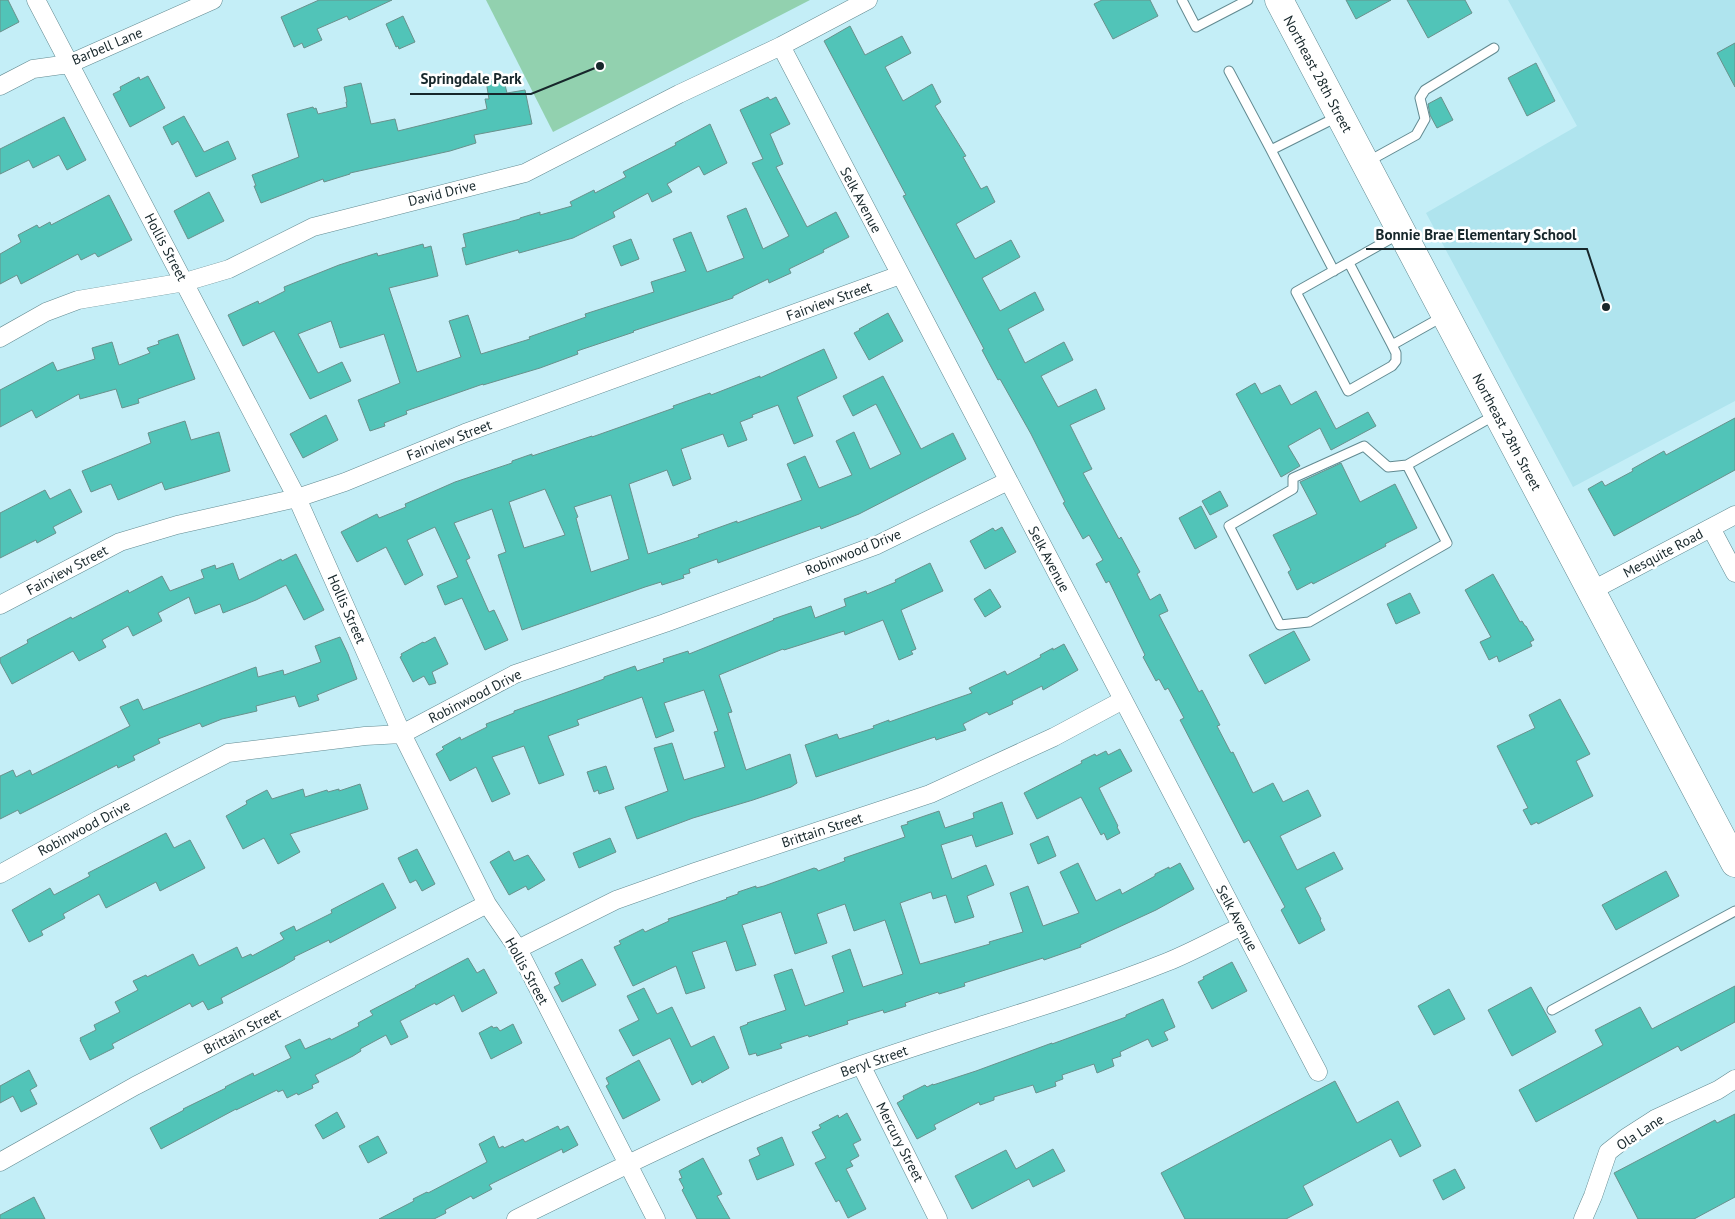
<svg xmlns="http://www.w3.org/2000/svg" width="1735" height="1219" font-family="'PT Sans',sans-serif">
<style>
.built{fill:#afe4ee}
.green{fill:#92d1af}
.building{fill:#51c4b8;stroke:#69918c;fill-rule:evenodd}
.lines{fill:none;stroke-linecap:round;stroke-linejoin:round}
.service-casing{stroke:#628a91;stroke-width:11}
.minor-casing{stroke:#628a91;stroke-width:19}
.primary-casing{stroke:#628a91;stroke-width:29}
.service{stroke:#fff;stroke-width:9}
.minor{stroke:#fff;stroke-width:18}
.primary{stroke:#fff;stroke-width:28}
.labels{text-anchor:middle;dominant-baseline:central;stroke-width:5;stroke-linejoin:round;paint-order:stroke}
.street-label{font-size:14px;fill:#17272b;stroke:#fff}
.leader{fill:none;stroke:#17272b;stroke-width:2}
.callout-dot{fill:#17272b;stroke:#fff;stroke-width:2}
.callout-label{font-size:15px;text-anchor:middle;font-weight:bold;fill:#17272b;stroke:#fff;stroke-width:5;stroke-linejoin:round;paint-order:stroke}
</style>
<rect width="100%" height="100%" fill="#c4eef7"/>
<path class="built" d="M1508 0H1735V401L1573 487 1426 213 1577 126Z"/>
<path class="green" d="M486 0H810L553 132Z"/>
<path class="building" d="M0 0H8L19 22 0 32Z
M319 0H392L349 20 347 16 317 29 322 40 304 48 302 43 294 47 281 17Z
M1102 0H1150L1158 16 1113 39 1094 4Z
M1346 0H1391L1356 19Z
M1407 0H1465L1472 13 1428 38Z
M403 16 415 42 399 49 398 46 396 47 386 24Z
M850 26 865 55 902 36 911 53 885 67 903 101 932 84 941 102 935 106 966 156 963 157 981 189 987 186 995 202 956 224 975 259 1011 240 1020 257 982 278 1000 311 1035 292 1044 310 1008 329 1025 363 1064 342 1073 360 1041 376 1058 407 1096 389 1105 409 1070 425 1092 469 1083 473 1119 539 1121 537 1140 572 1137 574 1150 600 1160 594 1168 611 1159 615 1199 692 1202 690 1220 725 1217 726 1231 753 1233 752 1253 793 1273 783 1283 802 1308 790 1321 816 1280 836 1297 870 1334 852 1343 869 1305 888 1321 919 1320 920 1325 930 1299 944 1281 910 1285 907 1249 840 1244 843 1180 720 1184 718 1168 688 1165 690 1159 679 1156 681 1143 657 1145 655 1109 581 1106 583 1096 564 1103 560 1089 535 1083 539 1063 503 1065 502 1031 434 1000 379 998 380 982 350 984 349 903 196 906 195 824 41Z
M1735 43V87L1717 53Z
M1536 63 1555 101 1527 116 1508 78Z
M148 76 165 108 130 127 113 94 121 90 120 87 139 77 140 80Z
M503 77 507 93 525 90 532 124 474 135 476 143 450 151 350 173V174L324 182 323 179 261 203 254 186H256L252 175 299 157 287 114 313 107 314 109 316 108 318 114 347 107 346 102H347L344 87 361 83 371 124 395 119 398 131 487 109 485 99H489L486 81Z
M768 97 770 100 776 97 790 124 770 134 783 164 776 167 807 227 836 212 849 237 823 250 824 252 789 269 791 273 769 283 768 279 733 296V298L633 331 634 332 577 351 578 354 540 368 483 385V384L406 411 407 414 384 423 385 426 370 431 358 400 400 383 384 334 340 348 331 321 298 334 318 373 342 362 351 381 310 399 274 331 243 346 228 315 258 301 259 304 285 291 284 287 339 265 377 253 378 256 423 244 424 248 431 246 438 276 389 288 417 372 461 357 449 321 468 315 481 354 530 339 529 337 586 317 585 314 654 292 651 282 686 271 673 239 691 232 707 272 744 258 727 216 746 208 763 249 789 236 752 163 763 159 740 110Z
M1441 97 1453 120 1437 128 1430 115 1428 104Z
M184 116 204 152 228 141 236 159 196 177 178 141 172 145 163 127Z
M64 117 86 160 67 170 59 155 33 168 29 160 0 174V149Z
M710 124 727 163 704 175 699 166 667 184 672 192 652 202 648 193 613 212 615 217 573 238 519 253 518 250 466 265 462 248 466 247 463 234 520 219V218L540 212V215L572 206 570 202 594 190 595 193 626 177 623 172 676 145 675 143Z
M209 192 224 221 188 239 174 211Z
M109 195 132 240 98 257 95 253 81 260 78 254 21 284 17 275 0 284V254L21 242 18 235 37 225 39 228 50 222 51 225Z
M631 239 639 259 621 266 613 246Z
M888 313 903 341 869 360 854 333 860 330 859 329Z
M178 334 195 379 138 399 139 403 122 408 116 389 80 399 79 394 36 418 32 410 0 427V390L53 362 57 371 95 359 92 348 112 342 119 365 150 353 147 348 159 344 158 341Z
M824 349 837 378 797 397 813 436 794 444 778 405 752 415 753 417 740 422 747 440 728 447 723 434 681 449 691 479 673 486 667 470 629 484 648 554 699 537 698 535 737 521V523L802 500 787 464 805 456 819 488 852 475 836 441 854 432 870 469 901 454 876 404 853 416 843 396 883 376 921 449 953 433 966 459 859 514 821 529 820 526 718 563 717 559 689 569 690 573 683 575 684 578 662 585 661 582 645 587 522 630 498 555 506 552 492 509 454 523 470 558 466 560 489 612 494 610 508 640 485 650 462 598 445 605 437 586 458 577 435 527 407 540 423 575 405 585 386 547 357 562 341 532 377 514 379 518 406 507 405 504 455 482 512 463V461L532 454V456L592 436V437L674 408 673 406 710 393 711 395 760 376V378ZM545 489 565 535 524 548 509 502ZM611 495 629 559 591 572 576 518 578 517 574 507Z
M1255 383 1261 394 1280 385 1291 405 1316 391 1336 429 1368 412 1376 426 1331 450 1320 428 1288 446 1300 466 1281 477 1236 394Z
M326 415 338 440 303 458 290 434Z
M1735 418V470L1614 536 1588 489 1602 481 1605 486 1633 471 1632 469 1664 451 1666 455Z
M185 421 191 440 219 432 230 471 165 490 162 482 118 500 111 484 91 492 82 471 151 443 148 433Z
M1341 463 1360 502 1395 484 1417 528 1385 544 1386 546 1313 584 1312 582 1297 590 1288 572 1291 570 1273 535 1317 514 1300 482Z
M70 489 82 512 53 527 56 533 37 543 36 540 0 558V513L45 490 50 499Z
M1220 491 1228 506 1210 515 1202 501Z
M1201 506 1217 537 1195 549 1179 518Z
M1002 527 1016 552 985 569 970 541 993 528 995 531Z
M296 554 324 610 304 620 286 585 256 600 223 613 220 604 195 614 189 597 158 613 162 621 133 636 128 626 102 640 106 647 79 661 73 651 12 684 0 662V658L28 643 27 640 71 617 72 619 128 590 129 593 162 576 170 591 204 578 201 570 215 565 216 569 233 563 239 580 281 559 282 561Z
M930 563 943 591 901 610 916 649 911 651 913 654 899 660 883 620 845 635 844 631 784 650 783 649 719 675 732 712 728 713 746 770 790 754 797 783 791 787 753 800 693 818 637 839 625 807 668 791 654 748 672 743 684 780 725 767 714 732 718 731 704 690 664 703 674 731 656 738 642 697 577 720 579 725 548 736 564 775 539 784 524 746 492 757 510 794 492 802 476 767 450 781 436 754 444 749 442 747 460 737 461 740 487 727 486 724 514 713V711L604 679V677L635 666 637 671 664 662 663 659 688 651 689 654 774 620 773 619 811 606 815 618 846 606 844 599 866 591 867 594 896 582 895 580Z
M1493 574 1520 622 1522 621 1525 626H1526L1534 640 1530 642 1532 646 1499 662 1497 656 1489 660 1480 642 1491 637 1465 590Z
M990 589 1001 607 985 617 974 599Z
M1410 593 1420 613 1396 624 1387 604Z
M1294 631 1310 660 1265 684 1249 655Z
M340 637 348 654 357 679 317 695 319 700 299 707 295 696 256 706 257 711 222 719 202 727 200 723 158 739 160 743 133 756 135 760 118 768 117 765 20 814 18 810 0 819V776L13 770 16 777 30 770 32 775 130 726 120 707 138 699 143 710 256 667 258 677 283 670 284 675 321 662 315 646Z
M435 637 448 664 432 672 436 683 429 685 424 676 413 682 400 657 402 656 401 654 423 642 424 643Z
M1064 644 1078 670 1043 690 1042 686 1012 701 1013 704 989 715 987 712 963 724 966 730 936 740 935 737 816 777 805 745 837 734 839 739 874 728 873 726 889 720V722L972 693 969 688 1005 671 1007 675 1041 657 1040 655 1053 648V650Z
M1560 699 1590 754 1576 761 1593 796 1538 824 1537 822 1531 825 1523 810 1528 808 1497 746 1535 728 1529 715Z
M1120 749 1132 771 1099 788 1118 826 1117 827 1120 833 1107 840 1104 833 1101 835 1081 797 1037 819 1024 793 1082 763 1081 761 1095 754 1096 756 1106 751 1108 755Z
M606 766 614 789 599 794 598 790 594 792 587 772Z
M360 784 368 809 290 834 300 852 278 864 264 838 243 849 226 816 247 804 246 801 267 790 272 799 303 789 305 797 327 790 328 792 339 789V791Z
M1002 802 1013 834 976 847 972 835 941 845 952 879 986 865 994 885 967 896 974 917 955 923 946 895 933 899 931 892 900 903 920 964 990 944 989 942 1023 932 1010 893 1028 886 1043 926 1079 913 1060 872 1078 863 1096 901 1120 889 1122 894 1155 876V874L1169 867V869L1180 863 1194 889 1156 910 1080 945 1081 947 1044 960 1043 958 964 983 965 986 939 994 938 992 905 1003 906 1006 884 1013 883 1010 847 1021 848 1024 809 1037 808 1035 780 1044 782 1048 757 1056 756 1053 749 1055 740 1027 748 1024 747 1023 786 1010 774 975 792 969 805 1006 844 992 832 956 850 949 863 987 903 974 885 920 854 931 845 904 817 914 827 943 795 954 781 912 742 925 756 965 736 971 726 941 692 952 705 988 686 994 676 966 633 986 614 947 621 944 619 941 643 929 645 932 669 921 668 919 727 899 726 898 738 894V892L756 886V888L764 886 814 868 817 869 818 871 845 861 844 858 905 837 901 826 908 824 907 822 939 811 945 828 974 818 973 813Z
M166 833 174 848 190 840 205 868 160 891 156 882 106 908 99 894 63 914 65 918 41 931 43 935 29 942 12 910 50 888 54 895 90 876 88 873Z
M1048 836 1056 856 1038 864 1030 844Z
M610 838 616 852 579 868 573 853Z
M417 849 435 884 422 891 416 880 410 883 398 858Z
M509 851 514 861 528 855 545 880 528 890 526 886 509 895 490 862Z
M1666 871 1679 896 1616 930 1602 905Z
M383 883 396 908 330 943 329 940 294 957 295 959 283 966 221 998 223 1003 208 1010 203 1001 192 1007 190 1003 112 1044 114 1048 90 1060 80 1040H81L80 1038 96 1030 94 1025 120 1012 115 1002 138 990 133 981 146 975 147 977 193 954 199 966 237 947 242 958 251 954 252 956 284 939 280 933 294 926 296 931 332 913 331 910Z
M468 958 477 973 484 969 497 993 462 1012 454 995 436 1005 435 1003 400 1021 408 1037 391 1045 386 1035 360 1049 361 1051 353 1056 315 1075 319 1082 312 1085 313 1088 298 1095 297 1093 287 1098 283 1090 278 1092 277 1090 236 1110V1109L161 1149 150 1128 184 1110 183 1109 226 1088 225 1087 253 1073 254 1076 291 1058 285 1046 300 1039 305 1049 330 1038 331 1040 359 1026 358 1023 373 1015 370 1011 416 987 415 986Z
M582 959 596 985 562 1002 554 987 560 984 555 973Z
M1232 962 1247 991 1212 1009 1198 982 1204 979 1203 977Z
M1735 986V1022L1681 1051 1678 1046 1536 1122 1519 1090 1603 1045 1595 1030 1640 1007 1652 1029Z
M1531 987 1556 1032 1512 1056 1488 1010Z
M644 988 657 1014 672 1007 691 1047 714 1036 729 1068 702 1083 701 1080 692 1085 670 1038 633 1056 619 1030 639 1020 627 996Z
M1449 989 1465 1019 1434 1035 1418 1006Z
M1163 999 1175 1027 1164 1032 1168 1040 1152 1047 1148 1039 1120 1052 1121 1056 1112 1059 1114 1066 1097 1073 1094 1064 1062 1075 1063 1079 1055 1082 1056 1086 1036 1093 1033 1085 994 1097V1100L980 1105 979 1102 934 1125 936 1129 917 1139 897 1103 904 1099 903 1096 925 1085 927 1087 933 1084V1085L976 1071 1052 1043V1044L1126 1017V1015Z
M513 1024 522 1043 491 1059 479 1033 492 1026 493 1028 497 1027 500 1031Z
M639 1060 660 1100 623 1119 606 1086 609 1084 606 1078Z
M29 1070 37 1086 30 1090 37 1104 21 1112 13 1096 0 1103V1086Z
M1335 1081 1357 1123 1398 1101 1421 1146 1400 1157 1391 1139 1303 1186 1313 1205 1286 1219H1185L1161 1173Z
M337 1112 345 1127 323 1139 315 1125Z
M847 1113 861 1140 853 1144 859 1156 850 1161 853 1166 846 1169 866 1209 848 1218 839 1200 836 1202 815 1163 826 1158 812 1132 821 1128 819 1125 838 1115 839 1118Z
M1735 1114V1197L1694 1219H1638L1614 1173 1715 1120 1717 1123Z
M558 1126 560 1130 568 1126 578 1145 563 1153 562 1149 489 1185 492 1189 473 1199 471 1196 445 1210 446 1213 434 1219H379L414 1201 413 1199 427 1192 428 1193 487 1162 479 1144 494 1136 499 1148 503 1146 504 1148 523 1139 525 1142Z
M378 1136 387 1153 368 1163 359 1146Z
M782 1137 794 1165 757 1180 749 1160 760 1155 757 1148Z
M1053 1149 1065 1171 1033 1187 1029 1179 972 1209 955 1176 1006 1150 1016 1169Z
M703 1158 722 1194 717 1196 730 1219H697L682 1190 684 1188 679 1179 682 1178 679 1171Z
M1455 1169 1465 1188 1443 1200 1433 1180Z
M34 1197 45 1219H0V1215Z"/>
<g class="lines">
<defs>
<path id="service" d="M1182 0 1196 27 1248 0
M1229 71 1271 150 1337 117
M1271 150 1334 271
M1367 162 1416 135 1425 119 1420 98 1425 90 1494 48
M1399 234 1296 292 1348 391 1392 366 1396 361V353L1392 345 1442 317
M1349 263 1392 345
M1407 465 1388 467 1364 446 1293 478V489L1229 526 1280 625 1309 622 1447 543 1407 465 1495 415
M1552 1010 1735 911"/>
<path id="minor" d="M36 0 297 498 402 734 487 904 518 949 656 1219
M781 46 1318 1072
M0 86 33 69 69 64 213 0
M0 338 46 312 78 300 185 282 229 269 313 227 525 173 679 94 781 46 868 0
M1711 528 1735 573
M1591 591 1735 515
M0 605 120 542 177 525 297 498 345 482 465 433 900 275
M0 874 98 820 228 753 365 736 402 734 515 674 665 623 877 545 1008 481
M518 949 616 900 695 872 930 794 1054 737 1123 700
M861 1065 938 1219
M0 1162 135 1086 487 904
M516 1219C629 1163 742 1107 861 1065 963 1029 1067 1002 1167 962 1192 952 1217 938 1242 926
M1583 1219 1593 1196 1608 1152 1627 1137 1655 1119 1718 1090 1735 1079"/>
<path id="primary" d="M1279 0 1735 863"/>
</defs>
<use href="#service" class="service-casing"/>
<use href="#minor" class="minor-casing"/>
<use href="#primary" class="primary-casing"/>
<use href="#service" class="service"/>
<use href="#minor" class="minor"/>
<use href="#primary" class="primary"/>
</g>
<g class="labels">
<g class="street-label">
<text transform="translate(107 46) rotate(-23)">Barbell Lane</text>
<text transform="translate(1318 74) rotate(62)">Northeast 28th Street</text>
<text transform="translate(442 193) rotate(-14)">David Drive</text>
<text transform="translate(861 200) rotate(62)">Selk Avenue</text>
<text transform="translate(166 247) rotate(62)">Hollis Street</text>
<text transform="translate(829 301) rotate(-20)">Fairview Street</text>
<text transform="translate(1507 432) rotate(62)">Northeast 28th Street</text>
<text transform="translate(449 440) rotate(-21)">Fairview Street</text>
<text transform="translate(853 552) rotate(-22)">Robinwood Drive</text>
<text transform="translate(1663 553) rotate(-28)">Mesquite Road</text>
<text transform="translate(1049 559) rotate(62)">Selk Avenue</text>
<text transform="translate(67 570) rotate(-28)">Fairview Street</text>
<text transform="translate(347 609) rotate(66)">Hollis Street</text>
<text transform="translate(475 696) rotate(-27)">Robinwood Drive</text>
<text transform="translate(84 828) rotate(-28)">Robinwood Drive</text>
<text transform="translate(822 830) rotate(-18)">Brittain Street</text>
<text transform="translate(1237 918) rotate(62)">Selk Avenue</text>
<text transform="translate(527 971) rotate(61)">Hollis Street</text>
<text transform="translate(242 1031) rotate(-27)">Brittain Street</text>
<text transform="translate(874 1061) rotate(-19)">Beryl Street</text>
<text transform="translate(1640 1132) rotate(-33)">Ola Lane</text>
<text transform="translate(900 1142) rotate(63)">Mercury Street</text>
</g>
</g>
<path class="leader" d="M600 66L531 94H410M1606 307L1587 249H1366"/>
<g class="callout-dot">
<circle cx="600" cy="66" r="5"/>
<circle cx="1606" cy="307" r="5"/>
</g>
<g class="callout-label">
<text x="471" y="84">Springdale Park</text>
<text x="1476" y="240">Bonnie Brae Elementary School</text>
</g>
</svg>
